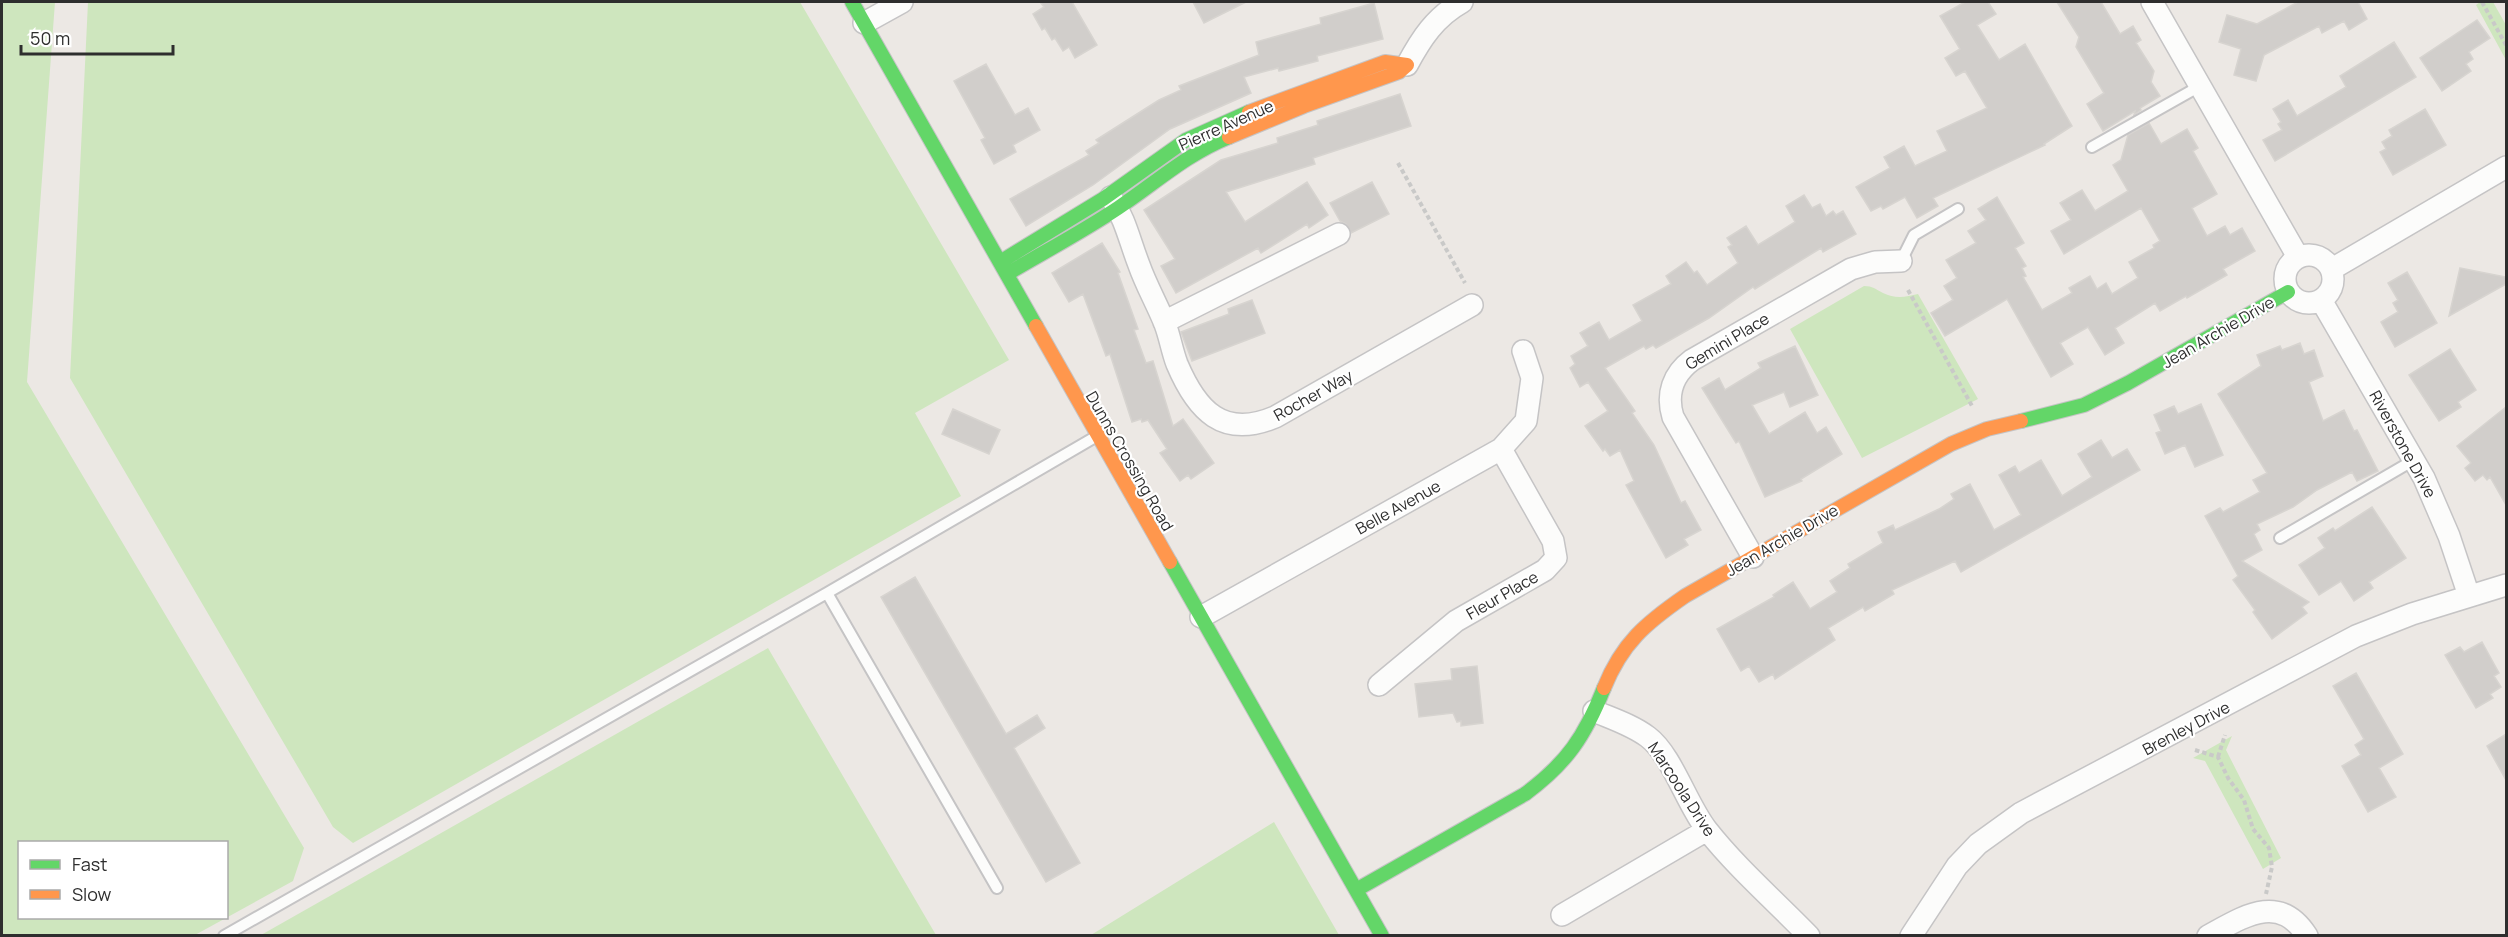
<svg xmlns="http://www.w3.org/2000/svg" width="2508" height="937" font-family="Manrope,sans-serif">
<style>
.green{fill:#cee6be;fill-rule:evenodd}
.building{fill:#d1cecb;stroke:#d7d4d0;stroke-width:1.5}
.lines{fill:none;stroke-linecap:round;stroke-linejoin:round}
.lane-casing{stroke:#c5c4c5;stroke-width:14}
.street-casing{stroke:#c5c4c5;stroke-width:24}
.fast-casing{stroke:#c5c4c5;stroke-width:16}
.slow-casing{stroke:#c5c4c5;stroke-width:16}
.path{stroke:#c9c9c8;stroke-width:4;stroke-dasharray:4.5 3;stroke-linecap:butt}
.lane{stroke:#fcfcfb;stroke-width:10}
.street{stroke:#fcfcfb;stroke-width:21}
.fast{stroke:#63d668;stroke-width:14}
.slow{stroke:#ff974d;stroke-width:14}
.labels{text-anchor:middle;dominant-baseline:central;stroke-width:4.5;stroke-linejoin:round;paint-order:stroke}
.street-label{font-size:16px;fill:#2e2e2e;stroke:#fff}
</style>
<rect width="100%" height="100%" fill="#ece8e4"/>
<path class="green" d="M2 2H55L27 382 304 848 293 881 195 935H2ZM226 842V918H20V842Z
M88 2H800L1009 360 915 413 961 496 353 843 333 827 70 378Z
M2480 2H2493L2506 25V60L2476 5Z
M1864 286C1873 286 1875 289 1883 293 1895 299 1906 297 1918 294L1978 399 1862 458 1790 329Z
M768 648 936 935H261Z
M2232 736 2226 750 2281 858 2263 869 2205 761 2193 758Z
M1274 822 1339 935H1091Z"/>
<path class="building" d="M1040 2H1072L1097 45 1075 58 1069 47 1063 51 1055 38 1052 40 1045 28 1042 30 1033 14 1044 7Z
M1193 2H1246L1204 23Z
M1965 2H1988L1996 14 1977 25 1999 60 2025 44 2072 126 2044 144 2045 145 1933 198 1938 206 1917 218 1905 197 1883 209 1881 206 1871 211 1856 187 1890 168 1884 157 1904 146 1915 166 1947 151 1937 131 1987 108 1965 71 1956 76 1945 58 1960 49 1940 16Z
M2057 2H2101L2120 34 2133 26 2141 40 2136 43 2154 71 2151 82 2160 96 2140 108 2141 110 2134 115 2135 111 2103 131 2087 104 2104 93 2076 47 2079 37Z
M2298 2H2358L2367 19 2349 30 2344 21 2322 33 2319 26 2264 55 2256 81 2234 75 2241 49 2219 42 2227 15 2257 24Z
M1374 3 1383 39 1317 56 1318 61 1279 71 1278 68 1244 77 1251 93 1170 129 1093 185 1026 226 1010 199 1089 155 1086 151 1099 143 1096 140 1159 100 1181 90 1179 86 1259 55 1256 42 1321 24 1320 18Z
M2477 20 2490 38 2469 52 2473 59 2466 64 2471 71 2442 91 2420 58Z
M2394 42 2416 77 2275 161 2263 140 2282 130 2278 124 2281 122 2273 109 2288 100 2297 116 2346 87 2340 76Z
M986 64 1015 115 1028 108 1040 130 1013 145 1016 152 994 164 981 140 985 138 954 81Z
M1400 94 1411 126 1313 158 1315 164 1226 192 1245 222 1307 182 1328 215 1309 228 1307 224 1261 253 1258 248 1176 293 1161 266 1175 259 1144 210 1221 160 1278 143 1277 138 1318 125 1317 121Z
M2425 109 2446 145 2393 175 2380 152 2386 149 2382 142 2392 136 2389 130Z
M2149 123 2161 144 2187 129 2198 148 2193 151 2217 194 2192 208 2207 236 2225 226 2230 235 2242 228 2255 251 2223 269 2227 275 2187 298 2186 296 2160 311 2155 303 2115 328 2124 343 2105 355 2088 327 2060 343 2073 364 2051 377 2007 299 1945 336 1931 313 1953 300 1944 286 1957 278 1946 260 1976 243 1968 231 1986 220 1978 209 1997 197 2024 243 2015 248 2026 266 2022 268 2026 276 2023 277 2042 310 2072 293 2069 288 2090 276 2097 289 2106 283 2112 294 2138 278 2129 262 2154 248 2153 245 2160 241 2141 208 2064 254 2051 231 2071 220 2060 203 2082 190 2095 211 2128 191 2113 165 2121 160 2128 135Z
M1372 182 1389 214 1351 233 1346 224 1340 221 1330 203Z
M1804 195 1812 208 1820 204 1826 216 1833 211 1836 215 1843 211 1856 234 1823 252 1821 248 1755 289 1753 287 1709 318 1656 348 1653 345 1646 349 1644 346 1605 368 1635 411 1632 413 1654 445 1681 503 1685 501 1701 530 1684 539 1688 545 1666 558 1626 485 1634 481 1620 450 1610 456 1605 449 1603 451 1585 426 1608 411 1588 382 1580 387 1570 368 1575 364 1571 356 1588 346 1580 333 1599 322 1609 340 1642 321 1633 305 1671 284 1666 276 1686 262 1694 273 1697 271 1707 285 1738 263 1728 247 1732 245 1727 238 1746 226 1758 245 1795 222 1786 206Z
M1102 243 1120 272 1118 273 1138 329 1134 330 1146 363 1153 361 1173 426 1183 419 1214 463 1191 479 1188 475 1180 481 1160 453 1167 449 1148 420 1142 422 1141 419 1132 422 1110 354 1106 356 1083 294 1069 302 1052 273Z
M2460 268 2506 277V284L2449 316Z
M2407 272 2437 323 2395 347 2381 322 2398 312 2393 303 2398 300 2388 283Z
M1252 300 1265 333 1192 361 1181 332 1229 314 1228 309Z
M2300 343 2304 354 2314 350 2323 376 2309 382 2323 421 2344 410 2354 431 2357 430 2378 471 2357 481 2352 472 2317 490 2293 507 2257 524 2260 530 2254 534 2262 550 2242 561 2309 602 2302 607 2307 613 2272 639 2253 612 2255 610 2233 580 2238 576 2205 516 2220 508 2223 512 2260 492 2253 480 2267 473 2218 394 2261 366 2257 355 2280 346 2282 350Z
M1795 346 1818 395 1790 407 1784 392 1752 405 1769 434 1805 412 1817 433 1826 427 1842 454 1801 479 1802 481 1765 497 1739 441 1736 443 1702 388 1719 378 1725 390 1761 368 1758 363Z
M2450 349 2476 390 2458 402 2461 407 2439 421 2409 375Z
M2201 404 2223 455 2195 467 2185 445 2165 454 2156 433 2161 431 2154 415 2174 406 2178 414Z
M2506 407V505L2490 477 2487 480 2483 475 2475 481 2465 468 2471 463 2457 446Z
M953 409 1000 430 989 454 942 434Z
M2101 440 2112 458 2127 449 2140 470 1961 572 1955 561 1892 590 1894 594 1865 611 1863 607 1828 628 1835 640 1775 679 1773 674 1759 682 1749 666 1741 671 1717 629 1774 597 1773 595 1793 582 1810 609 1837 592 1830 581 1850 568 1848 564 1883 543 1878 532 1893 525 1895 530 1939 509 1954 499 1951 494 1970 484 1994 530 2021 515 1999 475 2015 466 2019 473 2041 460 2062 496 2092 477 2078 454Z
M2372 507 2406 558 2369 582 2373 588 2354 601 2341 581 2319 595 2299 565 2325 548 2318 538 2333 528 2335 531Z
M915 577 1006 734 1037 715 1045 728 1014 748 1080 863 1046 882 881 597Z
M2482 642 2499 673 2494 676 2501 687 2490 694 2493 698 2476 708 2445 655 2460 647 2464 652Z
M1477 666 1483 723 1461 726V721L1457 722 1453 713 1419 717 1415 684 1452 680 1451 669Z
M2356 673 2403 754 2379 768 2396 797 2368 812 2342 766 2361 755 2355 745 2364 739 2333 686Z
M2506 734V780L2487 746Z"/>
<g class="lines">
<defs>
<path id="lane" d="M2092 147 2200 86
M1901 261 1914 235 1958 209
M2280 538 2414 460
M827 593 997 888
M224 936 827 593 1097 436"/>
<path id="street" d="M2152 2 2298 257
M864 23 902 2
M1407 65C1421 39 1435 17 1462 2
M1111 197C1126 221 1129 239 1139 265 1146 285 1157 304 1165 324 1170 337 1172 351 1177 364 1197 411 1223 439 1275 417L1472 305
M2285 279a24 24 0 1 1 48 0a24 24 0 1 1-48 0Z
M2332 269 2506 167
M2321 300 2424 478 2449 536 2469 596
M1164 322 1339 234
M1753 557 1673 417C1666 394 1673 374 1692 360L1851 269 1875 262 1901 261
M1201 617 1501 449 1526 421 1532 378 1523 351
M1379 685 1456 621 1545 570 1556 558 1553 541 1501 449
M1594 711C1613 719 1632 725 1648 737 1672 755 1687 805 1707 830 1737 868 1775 901 1809 936
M1562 915 1707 830
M1911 936 1957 866 1978 844 2021 813 2356 636 2412 614 2506 585
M2208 936C2243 917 2279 892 2307 936"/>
<path id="fast" d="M852 2 1036 326
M1000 262 1103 199 1186 140 1249 112
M1007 274C1044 252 1082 232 1118 208 1157 182 1185 155 1229 137
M2021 421 2084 405 2128 383 2288 292
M1170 562 1382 936
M1356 890 1525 794C1567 763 1585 736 1604 688"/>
<path id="slow" d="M1229 137 1304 106 1399 72 1407 65 1385 62 1249 112
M1036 326 1170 562
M1604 688C1622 643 1646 623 1685 596L1951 444 1987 429 2021 421"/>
</defs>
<use href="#lane" class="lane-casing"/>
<use href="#street" class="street-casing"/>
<use href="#fast" class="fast-casing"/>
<use href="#slow" class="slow-casing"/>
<path class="path" d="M2482 2 2506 45
M1398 163 1465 283
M1908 290 1972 406
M2195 750 2218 757 2228 778 2244 800 2253 829 2269 848 2272 867 2266 894
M2218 757 2225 735"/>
<use href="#lane" class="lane"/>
<use href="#street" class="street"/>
<use href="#fast" class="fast"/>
<use href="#slow" class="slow"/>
</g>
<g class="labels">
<g class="street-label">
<text transform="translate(1226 125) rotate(-24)">Pierre Avenue</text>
<text transform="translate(2218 332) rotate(-30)">Jean Archie Drive</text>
<text transform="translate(1727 341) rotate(-31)">Gemini Place</text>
<text transform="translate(1313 395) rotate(-29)">Rocher Way</text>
<text transform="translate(2403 444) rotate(61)">Riverstone Drive</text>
<text transform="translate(1130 461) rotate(60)">Dunns Crossing Road</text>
<text transform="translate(1398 507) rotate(-29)">Belle Avenue</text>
<text transform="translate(1782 540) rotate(-30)">Jean Archie Drive</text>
<text transform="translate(1502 595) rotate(-30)">Fleur Place</text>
<text transform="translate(2186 728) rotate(-28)">Brenley Drive</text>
<text transform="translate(1682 789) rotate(57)">Marcoola Drive</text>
</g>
</g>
<rect width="2508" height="937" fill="none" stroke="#2e2e2e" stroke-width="6"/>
<rect x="18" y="841" width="210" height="78" fill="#ffffff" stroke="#ababab" stroke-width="1.5"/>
<rect x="30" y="860" width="30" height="9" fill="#63d668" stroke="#ababab" stroke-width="1.5"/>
<text x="72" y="871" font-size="18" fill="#2e2e2e">Fast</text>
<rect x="30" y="890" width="30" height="9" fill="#ff974d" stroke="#ababab" stroke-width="1.5"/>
<text x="72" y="901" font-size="18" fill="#2e2e2e">Slow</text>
<path d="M21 45v9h152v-9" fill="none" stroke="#2e2e2e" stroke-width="3"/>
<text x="30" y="45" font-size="18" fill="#2e2e2e" stroke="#ffffff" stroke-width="4.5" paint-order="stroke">50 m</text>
</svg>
